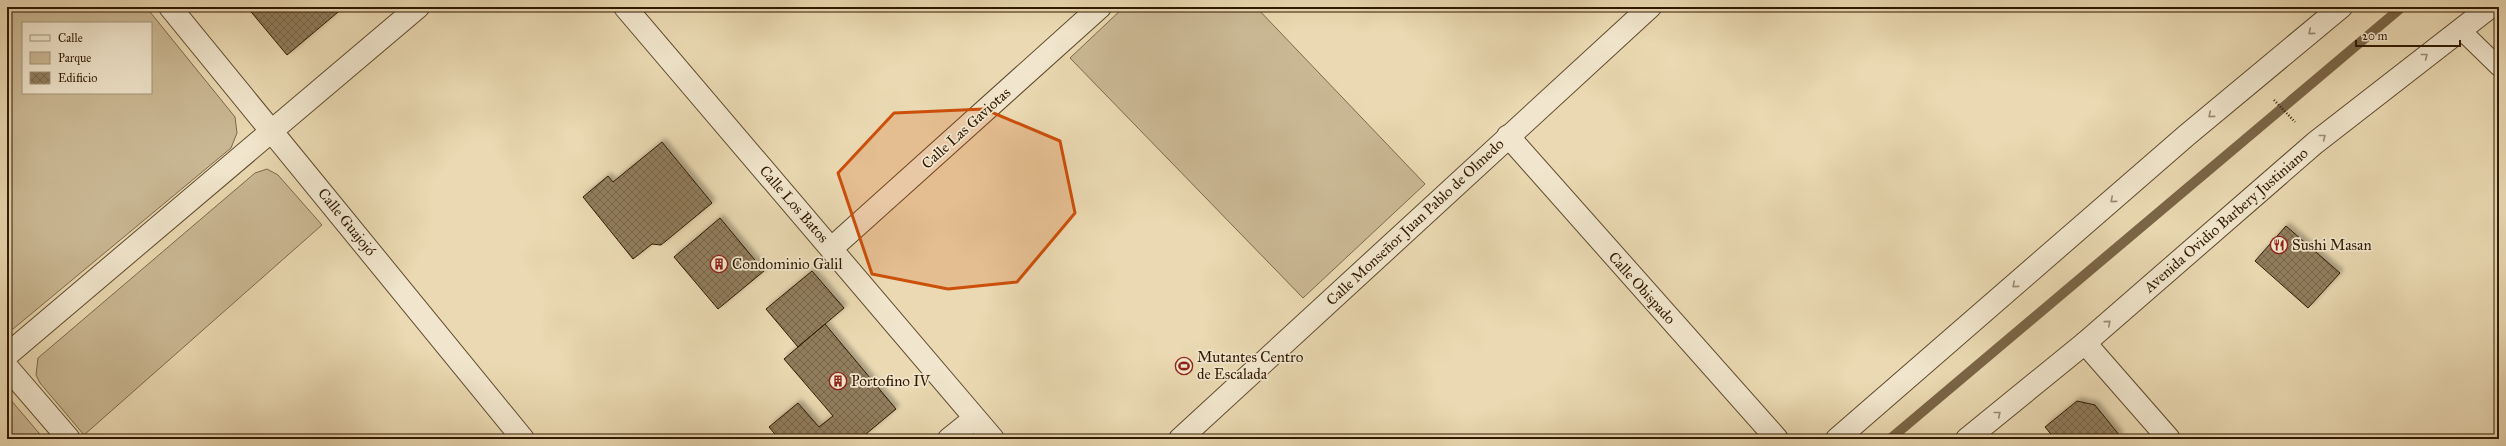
<svg xmlns="http://www.w3.org/2000/svg" width="2506" height="446" font-family="'IM FELL Great Primer',serif">
<style>
.green{fill:#cab894;stroke:#7d684a;fill-rule:evenodd}
.lines{fill:none;stroke-linecap:round;stroke-linejoin:round}
.stream{stroke:#7a6546;stroke-width:10}
.building{fill:url(#building-cross-hatch);stroke:#301900;filter:url(#shadow)}
.service-casing{stroke:#5e492c;stroke-width:20}
.minor-casing{stroke:#5e492c;stroke-width:24}
.tertiary-casing{stroke:#5e492c;stroke-width:24}
.path{stroke:#301900;stroke-width:2.5;stroke-dasharray:1 2;stroke-linecap:butt}
.service{stroke:#f1e6cd;stroke-width:18}
.minor{stroke:#f1e6cd;stroke-width:22}
.tertiary{stroke:#f1e6cd;stroke-width:22}
.oneway{stroke:#9a8a71}
.marked{fill:#cc4f0a;fill-opacity:0.2;stroke:#cc4f0a;stroke-width:3;stroke-linejoin:round}
.labels{text-anchor:middle;dominant-baseline:central;stroke-width:3.5;stroke-linejoin:round;paint-order:stroke}
.street-label{font-size:15px;fill:#301900;stroke:#f1e6cd}
.poi-label{font-size:15px;fill:#301900;stroke:#f1e6cd;text-anchor:start}
</style>
<defs>
<pattern id="building-cross-hatch" width="8" height="8" patternUnits="userSpaceOnUse"><rect width="8" height="8" fill="#917d5d"/><path d="M0 0l8 8M0 8l8-8" fill="none" stroke="#77664a"/></pattern>
<filter id="shadow"><feDropShadow dx="3.5" dy="-3.5" stdDeviation="2" flood-color="#0004"/></filter>
</defs>
<rect width="100%" height="100%" fill="#ead9b2"/>
<filter id="stains"><feTurbulence type="fractalNoise" baseFrequency=".005" numOctaves="4"/><feColorMatrix values="0 0 0 0 .2 0 0 0 0 .09 0 0 0 0 .02 0 0 0 .5 -.17"/></filter>
<radialGradient id="worn" r=".72"><stop offset=".6" stop-color="#630" stop-opacity="0"/><stop offset="1" stop-color="#630" stop-opacity=".3"/></radialGradient>
<path class="green" d="M7 7H146L235 117 237 133 231 148 13 329 7 328ZM23 23H151V93H23Z
M1124 7H1256L1425 184 1303 298 1070 58Z
M267 169 278 175 322 225 84 435 40 383 36 375 38 358 255 173Z
M7 399H10L44 439H7Z"/>
<g class="lines">
<path class="stream" d="M1890 439 2402 7"/>
</g>
<path class="building" d="M247 7H344L287 55Z
M662 142 712 203 661 245 652 244 633 259 583 197 608 176 613 182Z
M720 218 764 271 718 309 674 257Z
M2286 226 2340 273 2308 308 2255 261Z
M812 271 844 308 798 347 766 309Z
M825 324 896 409 860 439H779L769 427 798 403 819 427 833 416 784 359Z
M2077 401 2095 405 2120 436 2117 439H2055L2045 427Z"/>
<g class="lines">
<defs>
<path id="service" d="M2460 29 2499 67"/>
<path id="minor" d="M170 7 523 439
M625 7 993 439
M1508 136 1777 439
M832 248 1100 7
M2085 343 2169 439
M7 355 418 7
M7 367 69 439
M949 439 975 418
M1180 439 1650 7"/>
<path id="tertiary" d="M1837 439 2187 135 2341 7
M1967 439 2085 343 2315 143 2490 7"/>
</defs>
<use href="#service" class="service-casing"/>
<use href="#minor" class="minor-casing"/>
<use href="#tertiary" class="tertiary-casing"/>
<path class="path" d="M2274 100 2295 122"/>
<use href="#service" class="service"/>
<use href="#minor" class="minor"/>
<use href="#tertiary" class="tertiary"/>
</g>
<defs><path id="oneway-chevron" d="M-2-3.5L2.5 0L-2 3.5" fill="none" stroke-width="1.6" stroke-linecap="round" stroke-linejoin="round"/></defs>
<g class="oneway">
<use href="#oneway-chevron" transform="translate(2311 32) rotate(140)"/>
<use href="#oneway-chevron" transform="translate(2425 56) rotate(-38)"/>
<use href="#oneway-chevron" transform="translate(2211 115) rotate(140)"/>
<use href="#oneway-chevron" transform="translate(2323 137) rotate(-38)"/>
<use href="#oneway-chevron" transform="translate(2113 200) rotate(139)"/>
<use href="#oneway-chevron" transform="translate(2015 285) rotate(139)"/>
<use href="#oneway-chevron" transform="translate(2108 323) rotate(-41)"/>
<use href="#oneway-chevron" transform="translate(1998 414) rotate(-39)"/>
</g>
<path class="marked" d="M984 109 1060 141 1075 213 1017 282 948 289 872 274 838 173 894 113Z"/>
<defs>
<symbol id="restaurant-ring" viewBox="-11 -11 22 22"><circle r="9.5" fill="#f1e6cd" stroke="#8f2418" stroke-width="1.5"/><path d="M-5-6h1v4h1v-4h1v4h1v-4h1v5L-1.5 .5V6h-2V.5L-5-1ZM5-6V6H3V1.5H1.5Q1.5-4 5-6Z" fill="#8f2418"/></symbol>
<symbol id="building-ring" viewBox="-11 -11 22 22"><circle r="9.5" fill="#f1e6cd" stroke="#8f2418" stroke-width="1.5"/><path d="M-4-6H4V6H1V3H-1V6H-4ZM-2.5-4.3h1.7v1.8h-1.7ZM.8-4.3h1.7v1.8H.8ZM-2.5-1h1.7V.8h-1.7ZM.8-1h1.7V.8H.8Z" fill="#8f2418"/></symbol>
<symbol id="stadium-ring" viewBox="-11 -11 22 22"><circle r="9.5" fill="#f1e6cd" stroke="#8f2418" stroke-width="1.5"/><path d="M0-5a6.5 5 0 1 0 0 10a6.5 5 0 1 0 0-10ZM-3.5-1.8h7v3.6h-7Z" fill="#8f2418"/></symbol>
</defs>
<g fill-rule="evenodd">
<use href="#restaurant-ring" x="2269" y="235" width="20" height="20"/>
<use href="#building-ring" x="709" y="254" width="20" height="20"/>
<use href="#stadium-ring" x="1174" y="356" width="20" height="20"/>
<use href="#building-ring" x="828" y="371" width="20" height="20"/>
</g>
<g class="labels">
<g class="street-label">
<text transform="translate(966 128) rotate(-42)">Calle Las Gaviotas</text>
<text transform="translate(794 204) rotate(49)">Calle Los Batos</text>
<text transform="translate(2226 220) rotate(-41)">Avenida Ovidio Barbery Justiniano</text>
<text transform="translate(347 222) rotate(51)">Calle Guajojó</text>
<text transform="translate(1415 222) rotate(-43)">Calle Monseñor Juan Pablo de Olmedo</text>
<text transform="translate(1642 288) rotate(48)">Calle Obispado</text>
</g>
<g class="poi-label">
<text x="2292" y="245">Sushi Masan</text>
<text x="732" y="264">Condominio Galil</text>
<text x="1197" y="357">Mutantes Centro<tspan x="1197" dy="17">de Escalada</tspan></text>
<text x="851" y="381">Portofino IV</text>
</g>
</g>
<rect width="2506" height="446" fill="none" stroke="#ead9b2" stroke-width="24"/>
<rect x="8" y="8" width="2490" height="430" fill="none" stroke="#301900" stroke-width="2"/>
<rect x="12" y="12" width="2482" height="422" fill="none" stroke="#301900"/>
<rect x="22" y="22" width="130" height="72" fill="#f1e6cd" stroke="#a4947b"/>
<rect x="30" y="35" width="20" height="6" fill="#f1e6cd" stroke="#a4947b"/>
<text x="58" y="42" font-size="12" fill="#301900">Calle</text>
<rect x="30" y="52" width="20" height="12" fill="#cab894" stroke="#a4947b"/>
<text x="58" y="62" font-size="12" fill="#301900">Parque</text>
<rect x="30" y="72" width="20" height="12" fill="url(#building-cross-hatch)" stroke="#a4947b"/>
<text x="58" y="82" font-size="12" fill="#301900">Edificio</text>
<path d="M2356 40v6h104v-6" fill="none" stroke="#301900" stroke-width="2"/>
<text x="2362" y="40" font-size="12" fill="#301900" stroke="#f1e6cd" stroke-width="3" paint-order="stroke">20 m</text>
<rect width="100%" height="100%" filter="url(#stains)"/>
<rect width="100%" height="100%" fill="url(#worn)"/>
</svg>
